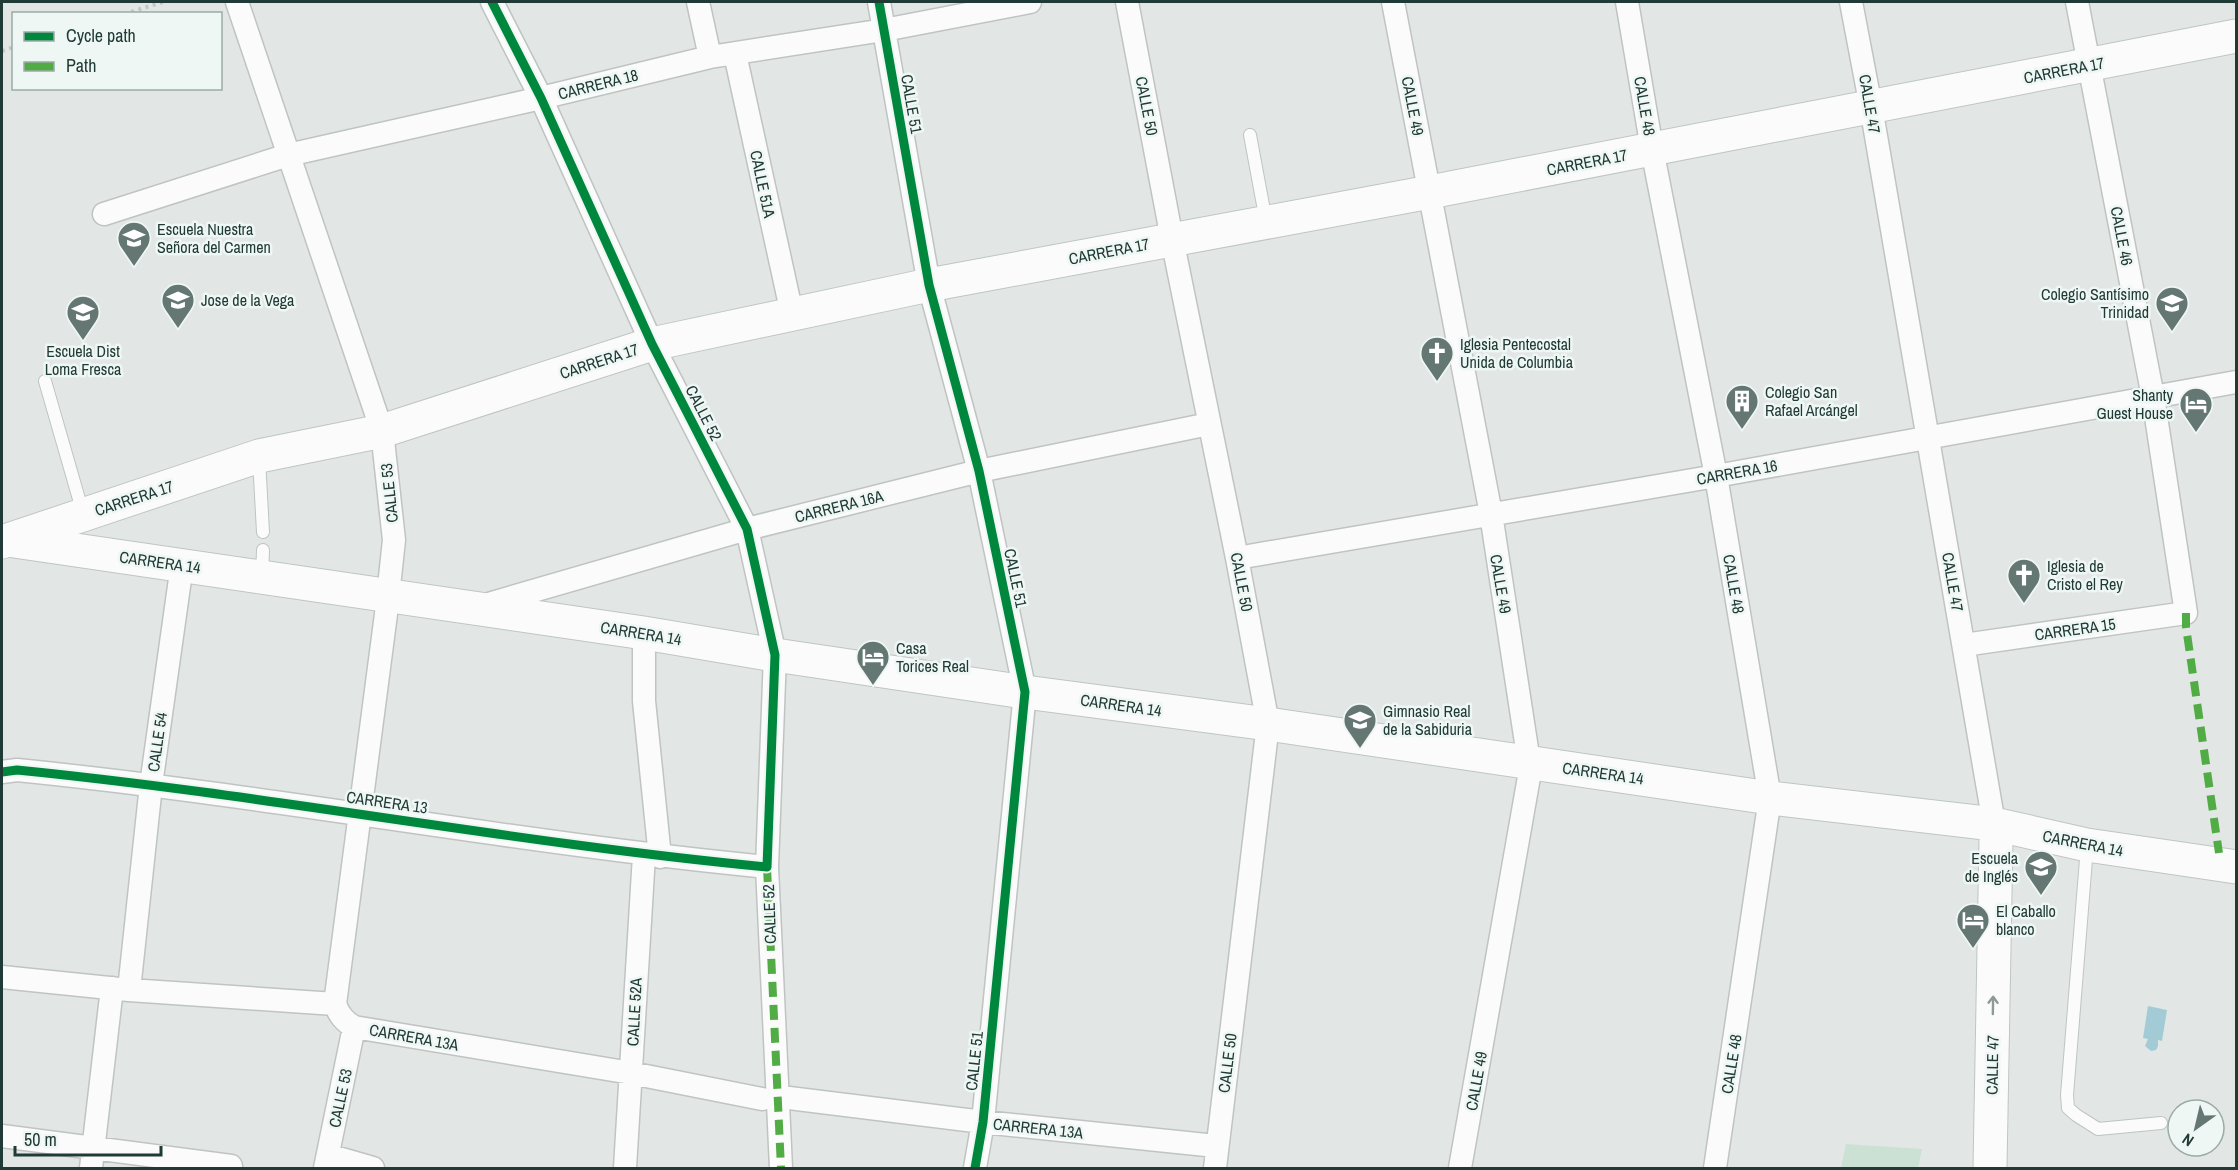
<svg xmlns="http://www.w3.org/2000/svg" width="2238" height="1170" viewBox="0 0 2238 1170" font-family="'Archivo Narrow',sans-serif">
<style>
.green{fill:#cbe1d3}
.water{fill:#a2cbd6}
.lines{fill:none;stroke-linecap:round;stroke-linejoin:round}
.lane-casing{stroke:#bfc4c2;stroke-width:14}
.street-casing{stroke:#bfc4c2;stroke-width:25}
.secondary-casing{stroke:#bec5c3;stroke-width:35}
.path{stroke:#bfc8c6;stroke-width:4;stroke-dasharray:3 4.5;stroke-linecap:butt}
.lane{stroke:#fbfbfb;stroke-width:12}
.street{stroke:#fbfbfb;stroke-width:22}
.secondary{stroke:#fbfbfb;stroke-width:33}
.quiet{stroke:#52ac45;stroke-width:8;stroke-dasharray:15 8;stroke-linecap:butt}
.cycleway-casing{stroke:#eff7f4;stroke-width:13}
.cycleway{stroke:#00873e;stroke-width:9}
.oneway{stroke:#8e9a98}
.labels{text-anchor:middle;stroke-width:5;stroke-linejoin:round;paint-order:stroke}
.street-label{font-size:16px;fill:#203a35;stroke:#eff7f4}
.poi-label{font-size:16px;fill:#203a35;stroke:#eff7f4;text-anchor:start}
</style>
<rect width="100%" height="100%" fill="#e2e7e5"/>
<path class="green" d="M1846 1144 1922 1149 1918 1168H1841Z"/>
<path class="water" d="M2148 1006 2167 1010 2162 1041 2158 1040V1046L2156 1050 2151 1051 2145 1046 2148 1039 2143 1038Z"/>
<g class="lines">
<defs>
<path id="lane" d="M1250 135 1266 221
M45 381 83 513
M259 459 263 532
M262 576 263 550
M2087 847 2067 1095 2068 1108 2076 1115 2098 1129 2161 1123"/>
<path id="street" d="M237 2 382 431 394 540 386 614 335 1004
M492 2 541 98 652 344 747 529 775 655 767 867 781 1168
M698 2 710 57
M879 2 929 285 979 471 1025 692 983 1122 975 1168
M1127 2 1172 239 1237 558 1268 724 1215 1168
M1393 2 1491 514 1529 762V777L1460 1168
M1627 2 1652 149 1716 476 1770 798 1715 1168
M1851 2 1871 107 1994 824
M735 54 792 314
M104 214 288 155 541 98 710 57 884 30 1030 2
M1237 558 1716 476 2236 382
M485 605 747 529 979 471 1209 424
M644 633V701L660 857
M1964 645 2186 613 2153 397 2077 2
M2 772 17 770C268 795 516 843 767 867
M2 977 129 990 335 1004C339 1015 344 1021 354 1027L631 1073 762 1099
M129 990 151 785 182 565
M789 1098 983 1122 1216 1146
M2 1136 231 1166
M328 1155 373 1168
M91 1168 112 988
M325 1168 354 1027
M625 1168 644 855"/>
<path id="secondary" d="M14 541 644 633 775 655 1025 692 1268 724 1770 798 1994 824 2087 845 2236 867
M2 542 259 456 382 431 652 344 929 285 1430 192 2236 36
M1990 1168 1996 839 1994 824"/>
</defs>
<use href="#lane" class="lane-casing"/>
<use href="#street" class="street-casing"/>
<use href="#secondary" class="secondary-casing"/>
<path class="path" d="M124 14 163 2
M2 51 14 47"/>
<use href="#lane" class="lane"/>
<use href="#street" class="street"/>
<use href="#secondary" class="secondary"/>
<path class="quiet" d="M2186 613V627L2219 853
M767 867 781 1168"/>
<defs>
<path id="cycleway" d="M879 2 929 285 979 471 1025 692 983 1122 975 1168
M2 772 17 770C268 795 516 843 767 867L775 655 747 529 652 344 541 98 492 2"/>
</defs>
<use href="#cycleway" class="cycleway-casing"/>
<use href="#cycleway" class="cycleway"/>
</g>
<defs><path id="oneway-shaft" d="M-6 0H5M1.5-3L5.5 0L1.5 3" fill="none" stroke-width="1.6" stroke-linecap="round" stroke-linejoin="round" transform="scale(1.5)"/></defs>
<use class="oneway" href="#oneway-shaft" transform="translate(1993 1005) rotate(-89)"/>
<defs>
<symbol id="school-pin" viewBox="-11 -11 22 30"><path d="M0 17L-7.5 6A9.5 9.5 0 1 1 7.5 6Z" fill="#647773" stroke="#eff7f4"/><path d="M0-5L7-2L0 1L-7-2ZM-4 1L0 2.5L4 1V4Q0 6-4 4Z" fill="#fff"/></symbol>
<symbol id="university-pin" viewBox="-11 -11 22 30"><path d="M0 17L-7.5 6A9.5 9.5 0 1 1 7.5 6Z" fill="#647773" stroke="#eff7f4"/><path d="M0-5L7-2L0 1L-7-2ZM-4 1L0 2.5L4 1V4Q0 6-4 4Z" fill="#fff"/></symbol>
<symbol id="church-pin" viewBox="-11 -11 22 30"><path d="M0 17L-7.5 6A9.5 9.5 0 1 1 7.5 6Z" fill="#647773" stroke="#eff7f4"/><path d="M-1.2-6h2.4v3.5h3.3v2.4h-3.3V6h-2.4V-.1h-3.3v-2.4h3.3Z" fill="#fff"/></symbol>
<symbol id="building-pin" viewBox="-11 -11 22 30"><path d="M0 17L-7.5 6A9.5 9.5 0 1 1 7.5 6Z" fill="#647773" stroke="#eff7f4"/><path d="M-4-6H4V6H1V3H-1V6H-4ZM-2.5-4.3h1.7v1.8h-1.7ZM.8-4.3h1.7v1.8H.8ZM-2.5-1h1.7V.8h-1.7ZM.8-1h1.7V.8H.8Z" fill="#fff"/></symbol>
<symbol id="hotel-pin" viewBox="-11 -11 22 30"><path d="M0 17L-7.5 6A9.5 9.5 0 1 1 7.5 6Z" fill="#647773" stroke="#eff7f4"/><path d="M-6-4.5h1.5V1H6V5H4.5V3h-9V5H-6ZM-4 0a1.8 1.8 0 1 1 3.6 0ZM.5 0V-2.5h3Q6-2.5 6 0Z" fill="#fff"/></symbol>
</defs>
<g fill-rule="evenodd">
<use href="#school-pin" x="115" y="219" width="38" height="52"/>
<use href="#university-pin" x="159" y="281" width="38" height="52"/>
<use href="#school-pin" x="2153" y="284" width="38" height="52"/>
<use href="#school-pin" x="64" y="293" width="38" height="52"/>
<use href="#church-pin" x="1418" y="334" width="38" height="52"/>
<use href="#building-pin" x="1723" y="382" width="38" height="52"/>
<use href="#hotel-pin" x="2177" y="385" width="38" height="52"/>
<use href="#church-pin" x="2005" y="556" width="38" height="52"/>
<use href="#hotel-pin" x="854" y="638" width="38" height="52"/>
<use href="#school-pin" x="1341" y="701" width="38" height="52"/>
<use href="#school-pin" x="2022" y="848" width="38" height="52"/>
<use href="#hotel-pin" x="1954" y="901" width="38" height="52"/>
</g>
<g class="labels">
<g class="street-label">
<text transform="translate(2064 70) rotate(-11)" y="6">CARRERA 17</text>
<text transform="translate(598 84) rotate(-14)" y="6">CARRERA 18</text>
<text transform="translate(912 104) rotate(80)" y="6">CALLE 51</text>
<text transform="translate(1870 104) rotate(80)" y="6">CALLE 47</text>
<text transform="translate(1147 106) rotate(79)" y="6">CALLE 50</text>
<text transform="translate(1413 106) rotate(79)" y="6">CALLE 49</text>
<text transform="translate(1645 106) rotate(80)" y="6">CALLE 48</text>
<text transform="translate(1587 162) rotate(-11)" y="6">CARRERA 17</text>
<text transform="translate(763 184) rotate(78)" y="6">CALLE 51A</text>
<text transform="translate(2122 236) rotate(79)" y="6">CALLE 46</text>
<text transform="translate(1109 251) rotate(-11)" y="6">CARRERA 17</text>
<text transform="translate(599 361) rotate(-18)" y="6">CARRERA 17</text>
<text transform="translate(704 413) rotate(63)" y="6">CALLE 52</text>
<text transform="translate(1737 472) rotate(-10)" y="6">CARRERA 16</text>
<text transform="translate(389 493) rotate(-96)" y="6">CALLE 53</text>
<text transform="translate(134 498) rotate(-18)" y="6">CARRERA 17</text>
<text transform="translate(839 506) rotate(-14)" y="6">CARRERA 16A</text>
<text transform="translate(160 562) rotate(8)" y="6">CARRERA 14</text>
<text transform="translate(1016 578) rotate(78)" y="6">CALLE 51</text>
<text transform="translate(1242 582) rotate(79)" y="6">CALLE 50</text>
<text transform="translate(1953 582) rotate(80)" y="6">CALLE 47</text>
<text transform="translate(1501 584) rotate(80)" y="6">CALLE 49</text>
<text transform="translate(1734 584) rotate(80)" y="6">CALLE 48</text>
<text transform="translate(2075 629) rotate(-8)" y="6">CARRERA 15</text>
<text transform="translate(641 633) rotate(9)" y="6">CARRERA 14</text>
<text transform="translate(1121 705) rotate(8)" y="6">CARRERA 14</text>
<text transform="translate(157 742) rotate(-82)" y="6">CALLE 54</text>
<text transform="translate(1603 773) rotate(8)" y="6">CARRERA 14</text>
<text transform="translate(387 802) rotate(8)" y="6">CARRERA 13</text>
<text transform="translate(2083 843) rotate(11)" y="6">CARRERA 14</text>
<text transform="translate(769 914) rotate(-92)" y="6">CALLE 52</text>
<text transform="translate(634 1012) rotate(-87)" y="6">CALLE 52A</text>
<text transform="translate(414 1037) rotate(10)" y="6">CARRERA 13A</text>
<text transform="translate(974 1061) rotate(-84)" y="6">CALLE 51</text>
<text transform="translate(1227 1063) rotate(-83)" y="6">CALLE 50</text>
<text transform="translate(1731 1064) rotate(-81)" y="6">CALLE 48</text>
<text transform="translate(1992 1065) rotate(-89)" y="6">CALLE 47</text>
<text transform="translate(1476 1081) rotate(-80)" y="6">CALLE 49</text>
<text transform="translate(340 1098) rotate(-78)" y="6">CALLE 53</text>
<text transform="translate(1038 1128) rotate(6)" y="6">CARRERA 13A</text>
</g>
<g class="poi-label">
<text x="157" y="235">Escuela Nuestra<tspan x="157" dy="18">Señora del Carmen</tspan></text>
<text x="2149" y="300" text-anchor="end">Colegio Santísimo<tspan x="2149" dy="18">Trinidad</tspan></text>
<text x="201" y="306">Jose de la Vega</text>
<text x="1460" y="350">Iglesia Pentecostal<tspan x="1460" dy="18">Unida de Columbia</tspan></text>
<text x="83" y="357" text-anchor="middle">Escuela Dist<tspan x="83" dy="18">Loma Fresca</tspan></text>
<text x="1765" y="398">Colegio San<tspan x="1765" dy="18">Rafael Arcángel</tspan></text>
<text x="2173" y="401" text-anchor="end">Shanty<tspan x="2173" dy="18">Guest House</tspan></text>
<text x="2047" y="572">Iglesia de<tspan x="2047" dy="18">Cristo el Rey</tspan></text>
<text x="896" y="654">Casa<tspan x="896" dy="18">Torices Real</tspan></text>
<text x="1383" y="717">Gimnasio Real<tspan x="1383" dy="18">de la Sabiduria</tspan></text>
<text x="2018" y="864" text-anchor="end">Escuela<tspan x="2018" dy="18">de Inglés</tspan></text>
<text x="1996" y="917">El Caballo<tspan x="1996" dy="18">blanco</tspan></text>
</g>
</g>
<rect width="2238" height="1170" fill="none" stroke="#203a35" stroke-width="6"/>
<rect x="12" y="12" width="210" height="78" fill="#eff7f4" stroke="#9caba8" stroke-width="1.5"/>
<rect x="24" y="32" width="30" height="9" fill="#00873e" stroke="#9caba8" stroke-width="1.5"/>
<text x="66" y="42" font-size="18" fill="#203a35">Cycle path</text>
<rect x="24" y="62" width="30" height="9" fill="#52ac45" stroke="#9caba8" stroke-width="1.5"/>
<text x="66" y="72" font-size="18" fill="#203a35">Path</text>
<g transform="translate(2196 1128) rotate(214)"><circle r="28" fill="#eff7f4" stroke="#9caba8" stroke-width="1.5"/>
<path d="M0-4.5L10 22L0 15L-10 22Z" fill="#647773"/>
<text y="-9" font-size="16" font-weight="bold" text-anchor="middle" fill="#203a35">N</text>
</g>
<path d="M15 1146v9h146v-9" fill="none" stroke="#203a35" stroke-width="3"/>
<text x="24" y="1146" font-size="18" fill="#203a35" stroke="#eff7f4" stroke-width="4.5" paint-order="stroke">50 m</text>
</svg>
